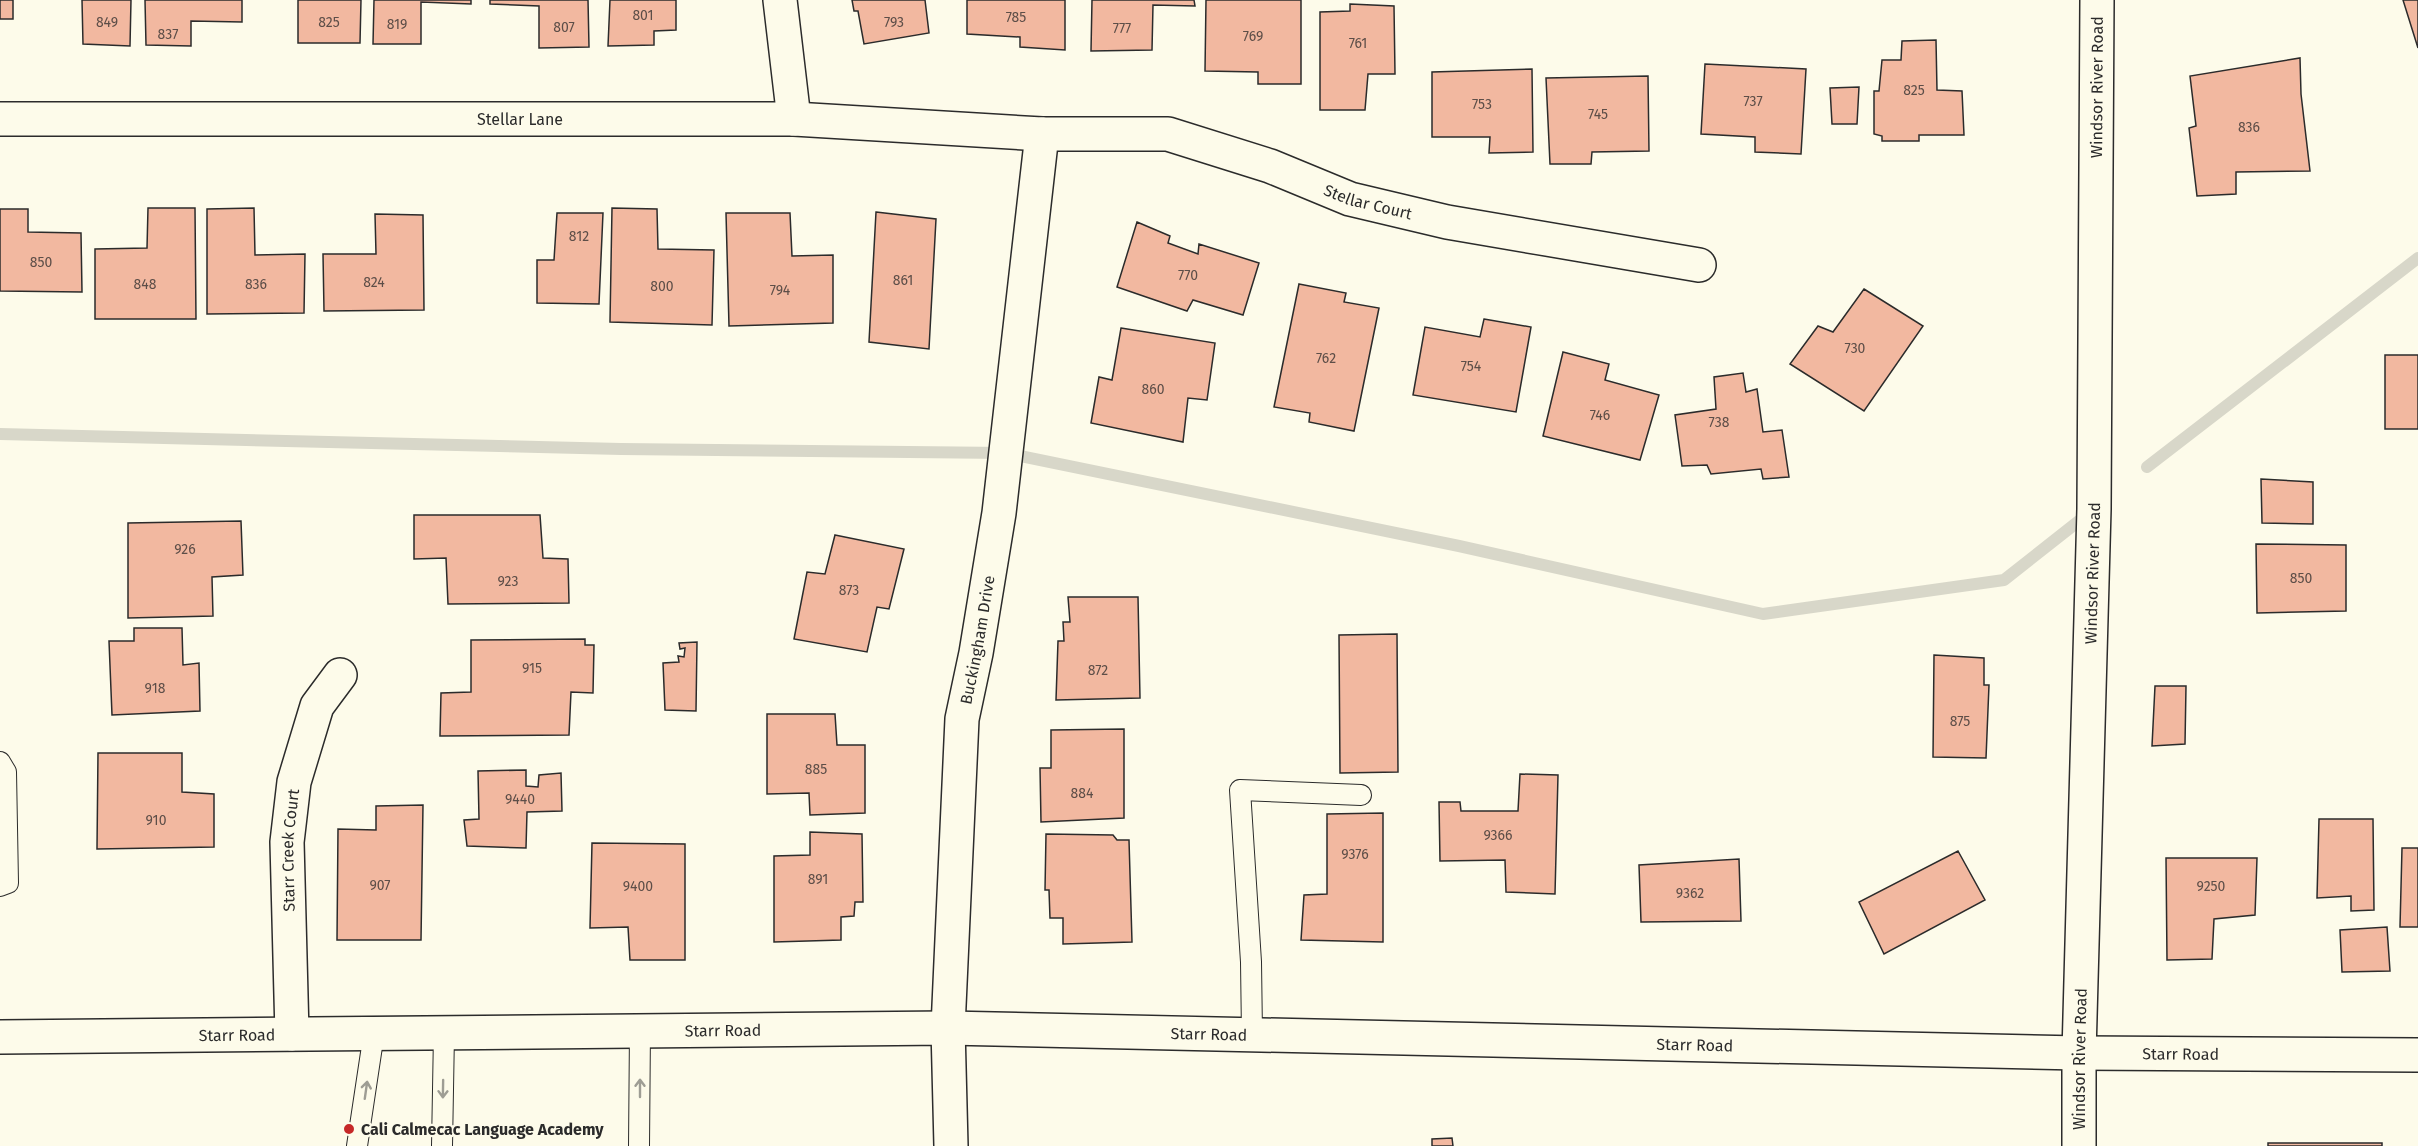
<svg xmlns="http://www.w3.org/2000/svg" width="2418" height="1146" viewBox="0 0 2418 1146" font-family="'Fira Sans',sans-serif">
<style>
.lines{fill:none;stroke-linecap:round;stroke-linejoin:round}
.stream{stroke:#d8d7c9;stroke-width:12}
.building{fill:#f2b8a0;stroke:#2b2b2b;stroke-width:1.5}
.service-casing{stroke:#2b2b2b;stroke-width:22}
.minor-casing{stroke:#2b2b2b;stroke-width:36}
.secondary-casing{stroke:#2b2b2b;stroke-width:36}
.service{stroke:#fdfbea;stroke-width:20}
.minor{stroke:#fdfbea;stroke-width:33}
.secondary{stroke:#fdfbea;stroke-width:33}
.oneway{stroke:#9e9d94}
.poi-dot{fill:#c62828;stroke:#fdfbea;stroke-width:2}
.labels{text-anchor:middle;stroke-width:4.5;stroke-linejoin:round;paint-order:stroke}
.number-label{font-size:14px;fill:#5d4e48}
.street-label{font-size:16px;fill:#2b2b2b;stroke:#fdfbea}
.poi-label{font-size:16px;font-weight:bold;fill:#2b2b2b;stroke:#fdfbea;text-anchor:start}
</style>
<rect width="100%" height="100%" fill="#fdfbea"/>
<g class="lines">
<path class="stream" d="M0 434 621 449 1006 453 1459 546 1763 614 2004 580 2089 513
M2147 467 2418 258"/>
</g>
<path class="building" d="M0 0H13V19H0Z
M82 0H131L130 46 83 44Z
M145 0H242V22L191 21V46L146 45Z
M298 0H361L360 43H298Z
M374 0H471V4L421 2V44H373Z
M490 0H588L589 47 539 48V6L490 4Z
M610 0H676V30L654 31V45L608 46Z
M852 0H925L929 33 864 44 858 11H854Z
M967 0H1065V50L1020 47V37L967 34Z
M1092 0H1194L1195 6 1153 5 1152 50 1091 51Z
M1206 0H1301V84H1258V72L1205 71Z
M2403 0H2418V48Z
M1350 4 1394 6 1395 74H1368L1365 110H1320V12L1350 11Z
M1936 40 1937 90 1962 91 1964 135H1919V141H1882V136L1874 134V91H1879L1882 60H1901L1902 41Z
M2300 58 2301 94 2310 171 2236 172V194L2197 196 2189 128 2196 126 2190 76Z
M1705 64 1806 69 1801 154 1755 152V137L1701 134Z
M1532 69 1533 152 1489 153 1490 137H1432V72Z
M1648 76 1649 151 1592 152 1591 164H1550L1546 78Z
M1859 87 1857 124H1832L1830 88Z
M148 208H195L196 319H95V249L147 248Z
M254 208 255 255 305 254 304 313 207 314V209Z
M612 208 657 209 658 249 714 250 712 325 610 322Z
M0 209H28V232L81 233 82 292 0 291Z
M876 212 936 219 929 349 869 342Z
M557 213H603L599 304 537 303V260H554Z
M726 213H790L792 256 833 255V323L729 326Z
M375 214 423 215 424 310 324 311 323 254H376Z
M1137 222 1170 236 1168 243 1198 254 1199 244 1259 263 1243 315 1193 300 1187 311 1117 287Z
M1299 284 1346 293 1344 302 1379 308 1354 431 1309 422 1310 413 1274 407Z
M1864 289 1923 326 1864 411 1790 364 1818 326 1833 332Z
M1484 319 1531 327 1516 412 1413 395 1425 327 1480 337Z
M1121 328 1215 343 1207 400 1188 398 1183 442 1091 423 1099 377 1112 380Z
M1563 352 1609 364 1605 380 1659 395 1640 460 1543 436Z
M2385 355H2418V429H2385Z
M1743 373 1746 392 1757 389 1763 432 1782 430 1789 477 1763 479 1761 469 1711 474 1707 465 1682 466 1675 415 1716 409 1714 377Z
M2261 479 2313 482V524L2262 523Z
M414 515H540L543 558 568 559 569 603 448 604 446 558 414 559Z
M241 521 243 575 212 577 213 616 128 618V523Z
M835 535 904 549 889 609 877 607 867 652 794 639 807 572 825 574Z
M2256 544 2346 545V611L2257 613Z
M1068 597H1138L1140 698 1056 700 1058 641H1064L1063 622H1070Z
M134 628H182L183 665 199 663 200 711 112 715 109 641H134Z
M1397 634 1398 772 1340 773 1339 635Z
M585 639V645H594L593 693 571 692 569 735 440 736 441 693 471 692V640Z
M697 642 696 711 665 710 663 663 679 662 678 656 684 657 685 648 680 649 679 643Z
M1934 655 1984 658V685H1989L1986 758 1933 757Z
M2155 686H2186L2185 744 2152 746Z
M767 714H835L837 745H865V813L810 815 809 793 767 794Z
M1124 729V818L1041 822 1040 768H1051V730Z
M98 753H182V792L214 794V847L97 849Z
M526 770V786L538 787 539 775 561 773 562 811 527 812 526 848 467 846 464 820 479 819 478 771Z
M1520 774 1558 775 1555 894 1506 892 1505 860 1440 861 1439 802H1460L1461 811H1518Z
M423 805 421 940H337L338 829 376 830V806Z
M1383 813V942L1301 940 1304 895 1327 894V814Z
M2319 819H2373L2374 910 2351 911V896L2317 898Z
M810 832 862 834 863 902H855L854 916 841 917V940L774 942V856L810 855Z
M1046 834 1113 835 1117 840H1129L1132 942 1063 944V918H1050L1049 890H1045Z
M592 843 685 844V960H630L628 927 590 928Z
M2402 848H2418V927H2400Z
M1958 851 1985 900 1884 954 1859 902Z
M2166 858H2257L2255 915 2214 919 2212 959 2167 960Z
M1739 859 1741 921 1641 922 1639 865Z
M2387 927 2390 971 2342 972 2340 930Z
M1452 1138 1453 1146H1432V1139Z
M2268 1143H2382V1146H2268Z"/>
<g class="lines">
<defs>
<path id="service" d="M0 762 6 772 8 883 0 886
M1252 1034 1251 962 1240 790 1361 795
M357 1146 374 1033
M442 1146 444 1033
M639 1146 640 1029"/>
<g id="minor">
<path d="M780 0 794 119"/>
<path id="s1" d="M0 119H794L1042 134H1168L1270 166 1350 199 1447 222 1699 265"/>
<path id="s2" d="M292 1034 287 842 294 782 317 706 340 675"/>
<path id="s3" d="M0 1037 948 1028 2079 1053 2418 1055"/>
<path id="s4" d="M951 1146 948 1028 962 719 976 653 999 513 1042 134"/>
</g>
<g id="secondary">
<path id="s5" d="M2079 1146V1053L2094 509 2097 0"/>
</g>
</defs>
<use href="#service" class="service-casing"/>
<use href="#minor" class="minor-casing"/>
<use href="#secondary" class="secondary-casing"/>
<use href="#service" class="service"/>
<use href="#minor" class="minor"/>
<use href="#secondary" class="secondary"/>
</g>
<defs><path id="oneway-shaft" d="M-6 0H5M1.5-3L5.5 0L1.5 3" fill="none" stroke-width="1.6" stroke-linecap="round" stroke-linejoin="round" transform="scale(1.5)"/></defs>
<g class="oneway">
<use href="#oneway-shaft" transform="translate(640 1088) rotate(-90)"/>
<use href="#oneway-shaft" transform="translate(443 1089) rotate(91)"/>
<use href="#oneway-shaft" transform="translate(366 1090) rotate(-82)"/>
</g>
<circle class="poi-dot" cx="349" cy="1129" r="6"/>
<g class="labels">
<g class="number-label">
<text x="643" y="20">801</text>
<text x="1016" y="22">785</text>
<text x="107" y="27">849</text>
<text x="329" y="27">825</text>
<text x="894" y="27">793</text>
<text x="397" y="29">819</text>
<text x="564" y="32">807</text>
<text x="1122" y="33">777</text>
<text x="168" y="39">837</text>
<text x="1253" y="41">769</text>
<text x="1358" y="48">761</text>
<text x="1914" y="95">825</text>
<text x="1753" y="106">737</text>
<text x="1482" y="109">753</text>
<text x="1598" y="119">745</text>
<text x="2249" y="132">836</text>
<text x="579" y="241">812</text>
<text x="41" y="267">850</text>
<text x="1188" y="280">770</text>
<text x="903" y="285">861</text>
<text x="374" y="287">824</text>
<text x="145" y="289">848</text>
<text x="256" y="289">836</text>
<text x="662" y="291">800</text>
<text x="780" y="295">794</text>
<text x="1855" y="353">730</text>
<text x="1326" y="363">762</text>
<text x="1471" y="371">754</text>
<text x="1153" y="394">860</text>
<text x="1600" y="420">746</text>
<text x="1719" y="427">738</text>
<text x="185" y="554">926</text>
<text x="2301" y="583">850</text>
<text x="508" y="586">923</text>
<text x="849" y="595">873</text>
<text x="532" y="673">915</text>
<text x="1098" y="675">872</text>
<text x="155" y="693">918</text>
<text x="1960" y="726">875</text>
<text x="816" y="774">885</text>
<text x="1082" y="798">884</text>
<text x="520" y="804">9440</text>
<text x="156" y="825">910</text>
<text x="1498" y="840">9366</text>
<text x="1355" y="859">9376</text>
<text x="818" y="884">891</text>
<text x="380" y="890">907</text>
<text x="638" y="891">9400</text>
<text x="2211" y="891">9250</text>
<text x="1690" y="898">9362</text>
</g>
<g class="street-label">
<text dy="6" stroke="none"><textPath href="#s5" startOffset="1059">Windsor River Road</textPath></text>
<text dy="6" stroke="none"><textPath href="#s1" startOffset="520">Stellar Lane</textPath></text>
<text dy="6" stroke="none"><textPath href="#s1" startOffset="1380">Stellar Court</textPath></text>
<text dy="6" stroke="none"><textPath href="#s5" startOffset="573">Windsor River Road</textPath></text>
<text dy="6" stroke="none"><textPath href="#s4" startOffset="508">Buckingham Drive</textPath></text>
<text dy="6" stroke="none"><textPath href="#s2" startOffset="184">Starr Creek Court</textPath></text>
<text dy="6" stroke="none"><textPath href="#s3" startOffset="723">Starr Road</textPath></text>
<text dy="6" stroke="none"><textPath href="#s3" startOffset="1209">Starr Road</textPath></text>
<text dy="6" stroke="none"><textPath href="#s3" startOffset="237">Starr Road</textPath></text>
<text dy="6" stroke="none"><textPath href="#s3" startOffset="1695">Starr Road</textPath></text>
<text dy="6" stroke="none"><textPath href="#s3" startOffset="2181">Starr Road</textPath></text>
<text dy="6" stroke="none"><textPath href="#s5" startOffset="87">Windsor River Road</textPath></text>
</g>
<g class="poi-label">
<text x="361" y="1135">Cali Calmecac Language Academy</text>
</g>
</g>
</svg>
